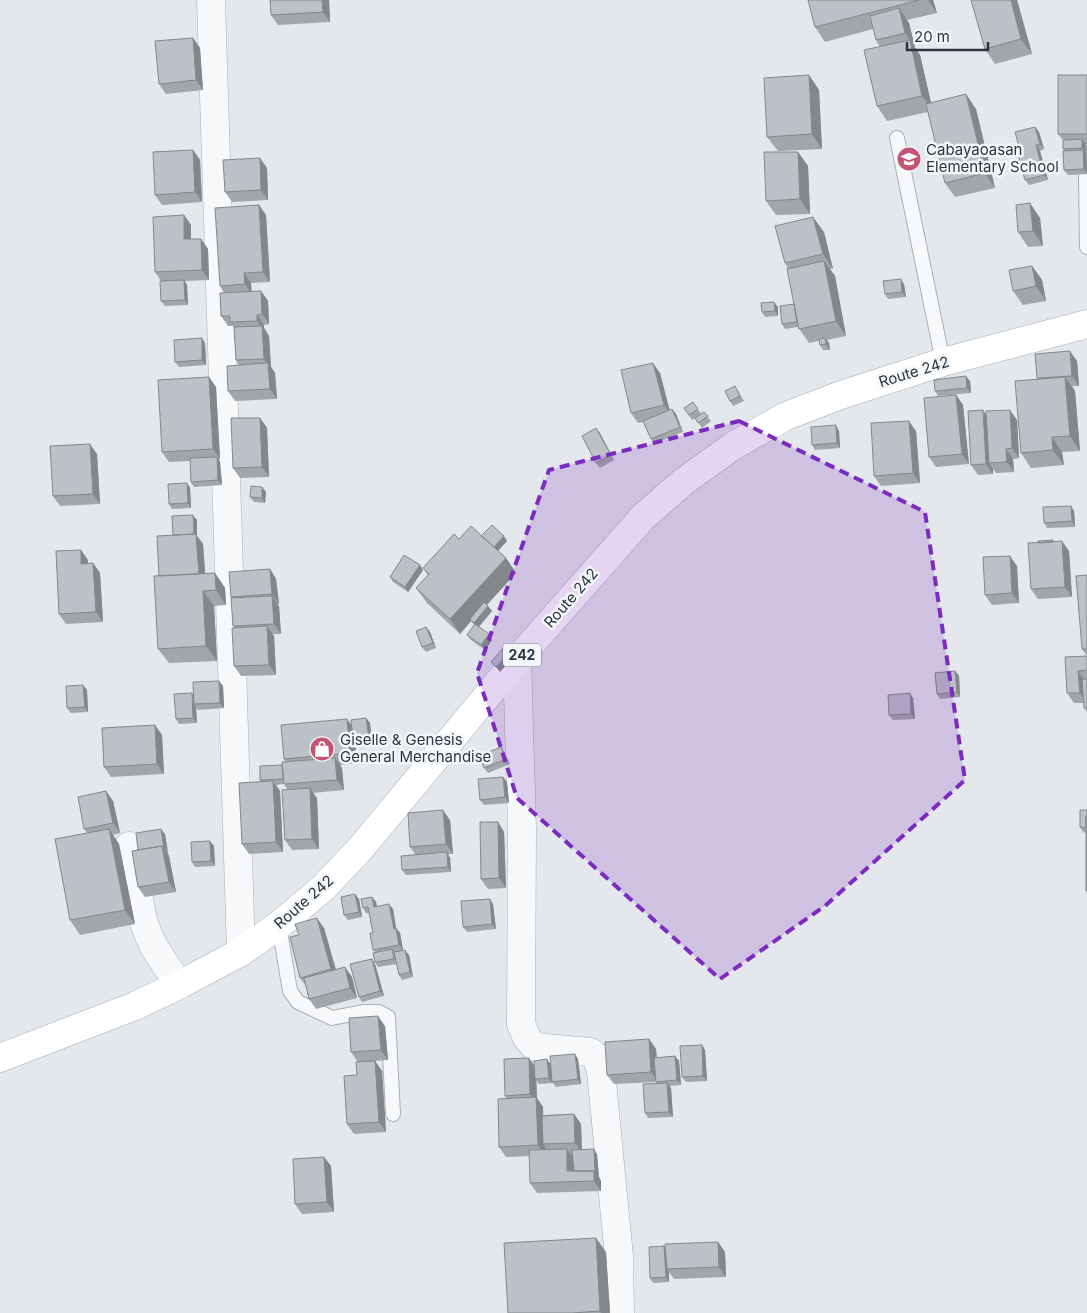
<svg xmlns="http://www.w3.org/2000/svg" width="1087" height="1313" viewBox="0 0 1087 1313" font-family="Inter,sans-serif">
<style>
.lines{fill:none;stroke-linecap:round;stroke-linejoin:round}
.lane-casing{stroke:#a9afb5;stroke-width:16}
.street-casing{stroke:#a9afb5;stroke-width:29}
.primary-casing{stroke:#a4adb5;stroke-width:29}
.lane{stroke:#f6f8f9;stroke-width:14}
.street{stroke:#f6f8f9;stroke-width:28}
.primary{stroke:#fff;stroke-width:28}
.wall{fill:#a1a6ab}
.shaded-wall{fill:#83878b}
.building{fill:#bbc1c7;stroke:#83878b}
.marked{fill:#7b2cbf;fill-opacity:0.2;stroke:#7b2cbf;stroke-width:4;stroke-dasharray:10 6;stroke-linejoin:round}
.labels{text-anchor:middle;stroke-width:5;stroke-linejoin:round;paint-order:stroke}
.shield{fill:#f3f6f8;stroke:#687079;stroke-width:1}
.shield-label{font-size:14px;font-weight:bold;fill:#2d3742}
.poi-label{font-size:15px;fill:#2d3742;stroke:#f3f6f8;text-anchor:start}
.street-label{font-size:15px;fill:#2d3742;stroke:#f3f6f8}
</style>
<rect width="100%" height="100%" fill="#e4e7eb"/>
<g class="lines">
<defs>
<path id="lane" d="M897 138 943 362
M1086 176 1087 247
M279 925 290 991 298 1002 332 1018 363 1012H379L388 1017 393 1114"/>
<path id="street" d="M211 0 241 952
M517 660 522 828 521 1024 527 1038 535 1047 590 1052 597 1058 601 1072 619 1256 620 1313
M129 846 143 920 148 934 154 947 179 985"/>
<path id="primary" d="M0 1058 135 1006 179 985 241 952 279 925 323 888 360 849 517 660 643 517 683 482 733 446 786 416 841 395 943 362 1087 324"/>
</defs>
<use href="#lane" class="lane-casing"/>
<use href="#street" class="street-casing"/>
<use href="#primary" class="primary-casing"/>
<use href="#lane" class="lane"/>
<use href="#street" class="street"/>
<use href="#primary" class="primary"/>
</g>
<path class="wall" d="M329 0 330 22 278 25 271 15Z
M808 0H933L937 13 907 20 909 23 915 48 920 55 931 103 976 109 995 188 955 197 945 183 928 112 887 121 877 106 880 47 876 40 873 29 825 42 815 27Z
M971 0H1017L1032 54 995 64 985 49Z
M193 38 200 48 203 90 166 94 159 84Z
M809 75 819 90 822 149 778 151 767 137Z
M1087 75V144H1086V146H1087V174L1068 175 1064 170 1063 140 1058 134Z
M1035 127 1039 132 1044 149 1040 151 1048 180 1029 185 1025 180 1020 150Z
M193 150 200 160 202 202 162 205 155 195Z
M798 152 808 166 810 214 776 215 766 201Z
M267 168 268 200 232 202 225 192Z
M259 205 266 215 270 282 251 283V291H261L268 301 269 324 264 325V328L269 336 271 367 275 373 277 399 235 401 228 391 239 365 236 360 234 328 233 326H228L221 316 224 293 220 286Z
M184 215 191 225V239H201L208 249 209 280 185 281 187 285 188 305 165 306 161 301V281L155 272Z
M1040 218 1043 246 1028 247 1018 232Z
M824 232 833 269H830L835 276 846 336 827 340 829 343 830 350H823L820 345 819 341 809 343 798 327 785 329 782 324 794 304 788 269 785 263Z
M1032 266 1042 280 1046 301 1023 305 1013 291Z
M904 284 906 297 888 299 885 294Z
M778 307V316L765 317 762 312Z
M205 343 206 365 179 367 175 362Z
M1077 361 1079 386H1072L1075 391 1080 451 1062 452 1064 465 1031 468 1021 453 1037 379V378Z
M660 373 669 410 672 409 676 414 683 432 654 444 651 439 643 422 638 423 631 413Z
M209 377 216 387 220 459H219L220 462 222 485 194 487 191 482 190 461 169 462 162 452Z
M970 381 971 393 938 396 935 391Z
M738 391 744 401 733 406 730 401Z
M956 395 963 405 969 464 936 467 929 457Z
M693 402 701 414 692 420 684 408Z
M704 412 711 421 702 428 695 418Z
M986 415 1017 420 1019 458 1013 459 1014 472 996 473 993 469V474L978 475 971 465Z
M260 418 267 428 269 477 240 478 233 468Z
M596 428 614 460 600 468 596 463Z
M839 431 840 448 815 450 812 445Z
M916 431 920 483 881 486 874 476Z
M97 454 100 504 60 506 53 496Z
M187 483 190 488 191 508 172 509 169 504Z
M262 487 266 492 265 503 254 502 250 497Z
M1071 506 1074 511 1075 527 1047 528 1044 523Z
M197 520V536L203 544 205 574 215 573 225 588 226 605 214 606 217 661 169 663 158 649 159 576 173 535Z
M481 536 507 541 498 551 506 558 516 573 487 605 492 611 478 627 492 640 485 650 471 640 467 635 474 625 471 621 460 634 427 603 416 588 428 575 423 568 459 539Z
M1054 542 1069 551 1072 597 1038 599 1031 589Z
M88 560V563H93L100 573 103 622 66 624 59 614Z
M420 565 423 570 408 592 393 582 390 577Z
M1017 566 1019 603 992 605 985 595Z
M270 569 276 579 279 604H277L279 606 281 634H272L274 636 276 675 241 676 234 666V627L233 626 232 598 231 597Z
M1087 575V712L1084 708V703H1074L1067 693 1065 657 1087 656 1082 649Z
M426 627 430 632 436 648 426 652 422 647Z
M955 671 959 676 960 697 940 699 937 694Z
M219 681 223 686 224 708 198 710 196 707 197 723 179 724 176 719Z
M87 690 88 712 71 713 67 708Z
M913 698 915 719 893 720 889 715Z
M366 718 370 723 372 743 357 745 355 743 357 763 340 765 342 768 344 790 313 793 317 798 319 849 292 850 285 840 287 789 284 784 276 785 280 791 283 852 249 854 242 844 261 782 260 780 282 765 286 762 284 759 347 719 351 725Z
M155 725 162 735 164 774 111 777 104 767Z
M504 752 510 764 488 773 484 768Z
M503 777 507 782 509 803 484 805 480 800Z
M106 791 113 801 120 833 113 835 119 844 135 924 80 935 70 920 87 833 84 829Z
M1087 810V892L1086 833 1083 832 1080 827Z
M450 820 453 854H448L450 858 451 872 406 875 402 870 416 855 410 847Z
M498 822 504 832 506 888 488 889 481 879Z
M165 834 168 853 169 856 176 892 145 897 138 887V850Z
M214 846 215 866 195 867 192 862Z
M372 897 376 902 377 907 393 909 396 928 400 933 403 950 409 955 413 977 402 980 399 975 397 964 378 967 375 962V952L373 950V933L369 913H366L363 908Z
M359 899 362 917 348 920 344 915Z
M493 904 496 929 467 932 463 927Z
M324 928 336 969 352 977 357 998 316 1009 309 999 306 986 300 978Z
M372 959 375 964 384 996 362 1002 359 997Z
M385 1026 388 1060 362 1062 375 1061 382 1071 386 1132 354 1134 347 1124 357 1075 358 1062 351 1052Z
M649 1039 656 1049 657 1058 675 1056 679 1061 681 1085 669 1086 671 1088 673 1117 648 1118 645 1113 657 1083 656 1082 614 1084 607 1075Z
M702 1045 705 1050 707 1081 686 1082 682 1077Z
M529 1058 534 1067 547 1059 551 1065 552 1083 539 1084 536 1080 537 1098 543 1107V1115L574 1114 581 1124 582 1149 597 1154 599 1177 601 1181V1191L537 1193 530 1183V1156L506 1157 499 1147 507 1098 505 1096Z
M578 1059 581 1084 556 1087 552 1082Z
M324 1157 331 1166 334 1212 302 1214 295 1204Z
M718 1242 725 1252 726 1277 674 1279 669 1272V1282L653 1283 650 1278 664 1246 666 1248Z
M606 1252 610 1313H508Z"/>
<path class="shaded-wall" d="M322 0H329L330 22 323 12Z
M928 0H933L937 13Z
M1011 0H1017L1032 54 1021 39Z
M899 8 909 23 915 48 905 33Z
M193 38 200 48 203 90 196 80Z
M910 40 920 55 933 111 922 96Z
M809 75 819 90 822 149 812 134Z
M966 94 976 109 995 188 985 173Z
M1035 127 1039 132 1044 149 1040 144Z
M1082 139 1086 144V153L1082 148Z
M1036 145 1040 151 1048 180 1044 175Z
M193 150 200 160 202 202 195 192Z
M1083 150 1086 155V161L1087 163V173L1084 169Z
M798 152 808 166 810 214 800 199Z
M260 158 267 168 268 200 261 190Z
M1030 203 1040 218 1043 246 1033 231Z
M259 205 266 215 270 282 263 272Z
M184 215 191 225V249L184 239Z
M813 217 824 232 833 269 823 254Z
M201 239 208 249 209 280 202 270Z
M824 261 835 276 846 336 836 321Z
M1032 266 1042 280 1046 301 1036 286Z
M244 273 251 283 252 294 245 284Z
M901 279 904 284 906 297 902 292Z
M184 280 187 285 188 305 185 300Z
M261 291 268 301 269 324 262 314Z
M774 302 778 307V316L775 311Z
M257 315 264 325V328L269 336 271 367 275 373 277 399 270 389 268 366 264 359 262 328 257 321Z
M202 338 205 343 206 365 202 360Z
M825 338 829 343 830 350 826 344Z
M1070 351 1077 361 1079 386 1072 376Z
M653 363 660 373 671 415 664 405Z
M966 376 970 381 971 393 967 388Z
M209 377 216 387 220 459 213 449Z
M1065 377 1075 391 1080 451 1070 436Z
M956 395 963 405 969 464 962 454Z
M672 409 676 414 683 432 680 427Z
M983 410 990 420 989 463 993 469V474L986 464Z
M1010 410 1017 420 1019 458 1012 448Z
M260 418 267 428 269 477 262 467Z
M909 421 916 431 920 483 913 473Z
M836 425 839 431 840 448 837 443Z
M596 428 600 433 614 460 611 455Z
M1052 437 1062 452 1064 465 1053 450Z
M90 444 97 454 100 504 93 494Z
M1006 449 1013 459 1014 472 1007 462Z
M217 457 220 462 222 485 218 480Z
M187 483 190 488 191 508 188 503Z
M262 487 266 492 265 503 262 498Z
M1071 506 1074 511 1075 527 1072 521Z
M193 515 197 520V536L203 544 206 587 199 577 194 537Z
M504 536 507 541 497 552 493 547Z
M1062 541 1069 551 1072 597 1065 587Z
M81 550 88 560V574L81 564Z
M1010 556 1017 566 1019 603 1012 593Z
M506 558 516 573 472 621 470 619 471 621 460 634 450 619Z
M93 563 100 573 103 622 96 612Z
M420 565 423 570 408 592 405 587Z
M270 569 276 579 279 604 272 594Z
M215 573 225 588 226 605 216 590Z
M203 591 214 606 217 661 206 646Z
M272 596 279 606 281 634 274 624Z
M488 606 492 611 478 628 474 623Z
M267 626 274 636 276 675 269 665Z
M426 627 430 632 436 648 433 643Z
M489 634 492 640 485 650 481 645Z
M509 653 513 658 500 672 496 667Z
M955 671 959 676 960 697 957 692Z
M1078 671 1085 681 1087 703 1080 693Z
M219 681 223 686 224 708 220 703Z
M83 685 87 690 88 712 85 707Z
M192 693 196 698 194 704 196 707 197 723 193 718Z
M910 693 913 698 915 719 911 714Z
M366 718 370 723 372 743 369 738Z
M347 719 354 729 353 740 355 743 357 763 350 753Z
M155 725 162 735 164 774 157 764Z
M501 747 504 752 510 764 506 759Z
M335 758 342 768 344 790 337 780Z
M503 777 507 782 509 803 505 797Z
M273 781 280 791 283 852 276 842Z
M310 788 317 798 319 849 312 839Z
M106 791 113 801 120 833 113 823Z
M443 810 450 820 453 854 446 844Z
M498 822 504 832 506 888 499 878Z
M109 829 119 844 135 924 125 910Z
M161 829 165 834 168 853 164 848Z
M210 841 214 846 215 866 211 861Z
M162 846 169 856 176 892 169 882Z
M447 852 450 858 451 872 448 867Z
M355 894 359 899 362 917 359 912Z
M372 897 376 902 378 912 374 907Z
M490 899 493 904 496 929 492 924Z
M389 904 393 909 396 928 400 933 403 950 399 945 394 929Z
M317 918 324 928 338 979 331 969Z
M405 950 409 955 413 977 410 972Z
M372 959 375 964 384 996 380 991Z
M345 967 352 977 357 998 350 988Z
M378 1016 385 1026 388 1060 381 1050Z
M649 1039 656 1049 658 1082 651 1072Z
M702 1045 705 1050 707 1081 703 1076Z
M575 1054 578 1059 581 1084 578 1079Z
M675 1056 679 1061 681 1085 677 1080Z
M529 1058 536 1068 537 1098 543 1107 544 1144H543L545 1146V1155L538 1145 536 1103 530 1094Z
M547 1059 551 1065 552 1083 549 1078Z
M375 1061 382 1071 386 1132 379 1122Z
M667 1083 671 1088 673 1117 669 1112Z
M574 1114 581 1124 582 1153 575 1143Z
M567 1149 574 1159V1181L567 1171Z
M594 1149 597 1154 599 1177 601 1181V1191L594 1181Z
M324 1157 331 1166 334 1212 327 1202Z
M596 1238 606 1252 610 1313H601L600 1311Z
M718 1242 725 1252 726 1277 719 1267Z
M664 1246 668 1251 667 1269 669 1272V1282L666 1277Z"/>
<path class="building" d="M270 0H322L323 12 271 15Z
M808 0H919L815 27Z
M971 0H1011L1021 39 985 49Z
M899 8 905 33 876 40 870 16Z
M193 38 196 80 159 84 155 41Z
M910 40 922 96 877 106 864 50Z
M809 75 812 134 767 137 764 78Z
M1058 75H1087V134H1058Z
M966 94 985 173 945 183 926 104Z
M1035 127 1040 144 1036 145 1044 175 1025 180 1017 151 1020 150 1015 132Z
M1082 139V148L1063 149V140Z
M1085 146H1087V161H1086Z
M193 150 195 192 155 195 153 152Z
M1083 150 1084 169 1064 170 1063 151Z
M764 152H798L800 199 766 201Z
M260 158 261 190 225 192 223 160Z
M1030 203 1033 231 1018 232 1016 205Z
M259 205 263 272 244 273 245 284 220 286 215 208Z
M184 215V239H201L202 270 155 272 153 217Z
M813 217 823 254 785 263 775 226Z
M824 261 836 321 799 329 787 269Z
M1032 266 1036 286 1013 291 1009 270Z
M901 279 902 292 885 294 883 281Z
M184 280 185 300 161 301 160 281Z
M261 291 262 314 257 315V321L230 322V316H221L220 293Z
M774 302 775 311 762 312 761 303Z
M794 304 797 322 782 324 780 306Z
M262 326 264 359 236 360 234 327Z
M202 338V360L175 362 174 340Z
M825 338 826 344 820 345 819 339Z
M1070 351 1072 376 1037 378 1035 354Z
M268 363 270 389 228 391 227 366Z
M653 363 664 405 631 413 621 370Z
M966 376 967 388 935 391 934 380Z
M209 377 213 449 162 452 158 380Z
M1065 377 1070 436 1052 437 1053 450 1021 453 1015 381Z
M735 386 740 396 730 401 725 391Z
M956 395 962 454 929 457 924 398Z
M693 402 698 409 689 415 684 408Z
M672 409 680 427 651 439 643 421Z
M983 410 986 464 971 465 968 411Z
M1010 410 1012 448 1006 449 1007 462 989 463 986 411Z
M704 412 708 416 698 423 695 418Z
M231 418H260L262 467 233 468Z
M909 421 913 473 874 476 871 423Z
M836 425 837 443 812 445 811 427Z
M596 428 611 455 596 463 582 436Z
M90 444 93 494 53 496 50 446Z
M217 457 218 480 191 482 190 458Z
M187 483 188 503 169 504 168 484Z
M251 486 262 487V498L250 497Z
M1071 506 1072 521 1044 523 1043 507Z
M193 515 194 534 173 535 172 516Z
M492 525 504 536 494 547 481 536Z
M471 526 506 558 450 619 416 588 429 574 423 568 454 534 459 539Z
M196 534 199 574 159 576 157 536Z
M1053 540V542L1038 543V541Z
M1062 541 1065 587 1031 589 1028 543Z
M81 550V564L93 563 96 612 59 614 56 551Z
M404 555 420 565 405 587 390 577Z
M1010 556 1012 593 985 595 983 557Z
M270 569 272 594 231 597 229 572Z
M215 573 216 590 203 591 206 646 158 649 154 576Z
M1087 575V649H1082L1076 576Z
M272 596 274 624 233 626 231 598Z
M484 602 488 606 474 623 470 619Z
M475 624 489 634 481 645 467 635Z
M267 626 269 665 234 666 232 628Z
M426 627 433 643 422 647 416 631Z
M503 648 509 653 496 667 491 662Z
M1087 656V670L1078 671 1080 693H1067L1065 657Z
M955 671 957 692 937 694 935 673Z
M1082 679H1087V708H1084Z
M219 681 220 703 194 704 193 682Z
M83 685 85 707 67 708 66 686Z
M192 693 193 718 176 719 174 694Z
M910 693 911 714 889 715 888 695Z
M366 718 369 738 353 740 351 720Z
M347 719 350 753 284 759 281 725Z
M155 725 157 764 104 767 102 728Z
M501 747 506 759 484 768 479 756Z
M335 758 337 780 284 784 282 762Z
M282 765 283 779 260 780V766Z
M503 777 505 797 480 800 478 779Z
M273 781 276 842 242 844 239 783Z
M310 788 312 839 285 840 282 790Z
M106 791 113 823 84 829 78 797Z
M443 810 446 844 410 847 408 813Z
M1080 810H1087V816H1086V828L1080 827Z
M1086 816H1087V891H1086Z
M480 822H498L499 878 481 879Z
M109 829 125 910 70 920 55 839Z
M161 829 164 848 162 846 138 850 136 833Z
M210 841 211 861 192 862 191 842Z
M162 846 169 882 138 887 132 851Z
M447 852 448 867 402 870 401 856Z
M355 894 359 912 344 915 341 897Z
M372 897 374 907 389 904 394 929 396 928 399 945 373 950 370 933H373L368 907 363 908 361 899Z
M490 899 492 924 463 927 461 901Z
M317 918 331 969 300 978 290 937 299 935 295 924Z
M392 949 394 959 375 962 373 953Z
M405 950 410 972 399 975 394 952Z
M372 959 380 991 359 997 350 964Z
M345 967 350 988 309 999 304 978Z
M378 1016 381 1050 351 1052 349 1018Z
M649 1039 651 1072 607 1075 605 1042Z
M702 1045 703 1076 682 1077 680 1046Z
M575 1054 578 1079 552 1082 550 1056Z
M675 1056 677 1080 656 1082 654 1058Z
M529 1058 530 1094 505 1096 504 1059Z
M547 1059 549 1078 535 1079 534 1061Z
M375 1061 379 1122 347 1124 344 1076 357 1075 356 1062Z
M667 1083 669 1112 645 1113 643 1084Z
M536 1097 538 1145 499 1147 498 1099Z
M574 1114 575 1143 543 1144 542 1116Z
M567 1149V1171H594V1181L530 1183 529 1150Z
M594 1149 595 1172 594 1171H574L572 1150Z
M324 1157 327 1202 295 1204 293 1159Z
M596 1238 600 1311 572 1313H508L504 1243Z
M718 1242 719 1267 667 1269 665 1244Z
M664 1246 666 1277 650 1278 649 1247Z"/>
<path class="marked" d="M739 421 925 512 965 780 825 906 720 979 517 798 477 673 549 470Z"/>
<defs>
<symbol id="school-disc" viewBox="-11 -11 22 22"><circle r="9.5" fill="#c55373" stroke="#f3f6f8"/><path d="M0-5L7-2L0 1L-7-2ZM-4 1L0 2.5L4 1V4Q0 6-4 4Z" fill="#fff"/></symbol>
<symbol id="shop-disc" viewBox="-11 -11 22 22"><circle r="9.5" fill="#c55373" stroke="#f3f6f8"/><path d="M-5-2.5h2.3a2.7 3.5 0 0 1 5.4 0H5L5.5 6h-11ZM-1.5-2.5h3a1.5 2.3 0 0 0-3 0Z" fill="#fff"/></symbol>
</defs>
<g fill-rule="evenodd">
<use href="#school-disc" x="895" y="145" width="28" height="28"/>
<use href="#shop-disc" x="308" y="735" width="28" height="28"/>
</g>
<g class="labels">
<rect class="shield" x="503" y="643.5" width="38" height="23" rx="4"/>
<g class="shield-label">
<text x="522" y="660">242</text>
</g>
<g class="poi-label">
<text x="926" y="155">Cabayaoasan<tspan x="926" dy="17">Elementary School</tspan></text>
<text x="340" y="745">Giselle &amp; Genesis<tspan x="340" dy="17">General Merchandise</tspan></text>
</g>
<g class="street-label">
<text transform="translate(914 372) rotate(-17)" y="5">Route 242</text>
<text transform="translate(571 598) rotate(-49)" y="5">Route 242</text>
<text transform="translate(304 902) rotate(-41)" y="5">Route 242</text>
</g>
</g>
<path d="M907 42v8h81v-8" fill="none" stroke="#2d3742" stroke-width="2.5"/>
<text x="914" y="42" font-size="15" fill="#2d3742" stroke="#f3f6f8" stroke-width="4" paint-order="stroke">20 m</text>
</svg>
